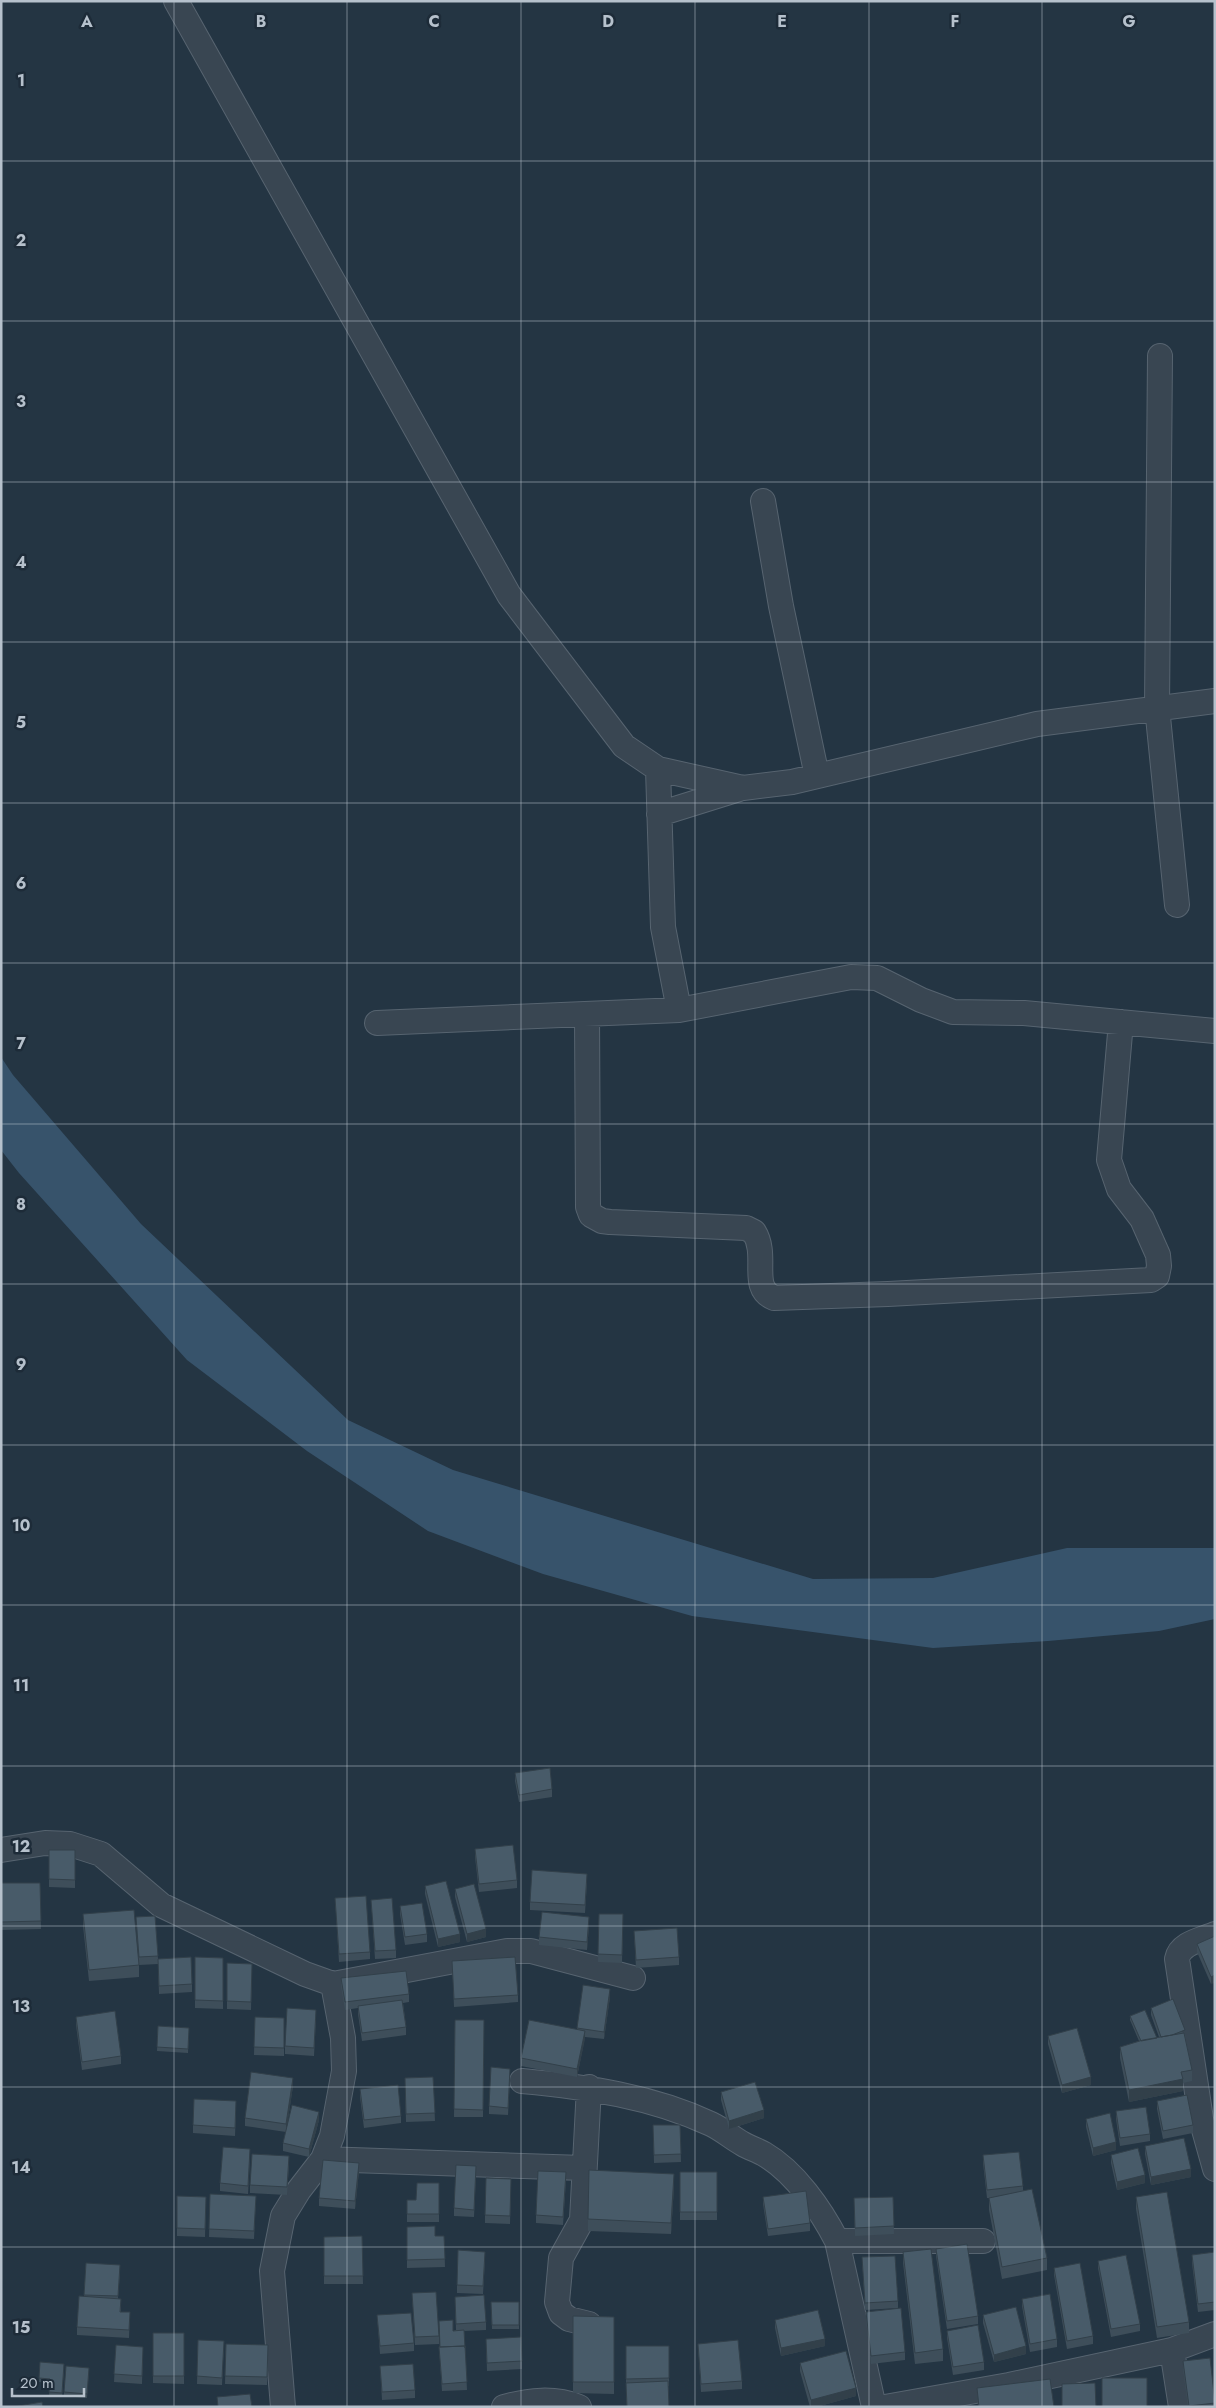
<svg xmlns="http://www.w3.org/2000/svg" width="1216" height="2408" viewBox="0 0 1216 2408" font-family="Jost,sans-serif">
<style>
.water{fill:#37536b}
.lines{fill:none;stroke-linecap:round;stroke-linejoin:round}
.minor-casing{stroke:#576470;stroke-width:26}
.minor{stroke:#394652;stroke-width:24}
.wall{fill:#3e4e5a}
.shaded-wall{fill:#32404a}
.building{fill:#485b69;stroke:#32404a}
.grid{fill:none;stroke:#b6c1cc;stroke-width:1;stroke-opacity:0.55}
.grid-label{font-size:16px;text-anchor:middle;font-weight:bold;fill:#b6c1cc;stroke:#1d2b38;stroke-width:5;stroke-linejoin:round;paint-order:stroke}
</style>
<rect width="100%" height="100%" fill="#243543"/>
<path class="water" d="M1 1057 13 1075 141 1224 348 1420 453 1470 813 1579 933 1578 1067 1548H1215V1619L1159 1631 1048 1641 933 1648 692 1616 543 1574 428 1531 307 1451 187 1360 19 1173 1 1150Z"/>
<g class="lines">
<defs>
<path id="minor" d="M176 1 509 595 624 746 658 769 743 788 792 782 1037 724 1215 701
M1160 356 1157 707 1177 905
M763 501 781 606 817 776
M658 769 663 927 679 1010
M659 814 739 789
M587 1014 588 1207 591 1215 602 1221 610 1222 746 1228 754 1232C769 1256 749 1288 774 1298L888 1294 1151 1280 1157 1276 1159 1266 1158 1255 1142 1219 1119 1189 1109 1160 1121 1022
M377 1023 679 1010 851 977 877 978 921 1000 953 1012 1024 1013 1215 1031
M1 1850 45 1843 70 1844 101 1854 161 1905 305 1974 333 1984 507 1951H531L633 1978
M1215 1934C1201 1940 1180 1943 1177 1959L1201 2119 1215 2169
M522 2081C587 2087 651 2096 711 2124 722 2129 732 2138 743 2144 750 2148 757 2150 764 2154 795 2172 821 2210 837 2241L874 2407
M589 2087 582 2220 561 2258 557 2302 561 2313 569 2319 589 2324
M323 2159 583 2168
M837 2241H983
M1172 2350 1181 2407
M283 2407 272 2271 283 2216 299 2190 323 2159 332 2136 344 2071 343 2038 333 1984
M504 2407C529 2400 554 2397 579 2407
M885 2407 1009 2385 1172 2350 1215 2334"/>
</defs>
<use href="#minor" class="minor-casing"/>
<use href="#minor" class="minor"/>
</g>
<path class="wall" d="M515 1773 552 1789V1797L519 1802 515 1781Z
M475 1849 517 1880V1888L479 1892 475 1857Z
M49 1850H75V1888L49 1887Z
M587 1881 585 1913 530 1910V1902Z
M1 1883H40L41 1929 1 1930Z
M425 1886 460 1942 438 1947 425 1894Z
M455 1889 486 1937 467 1942 455 1897Z
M335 1898 370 1952V1959L339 1962Z
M371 1900 396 1950V1958L375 1959Z
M400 1906 427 1934V1942L405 1945 400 1914Z
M83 1914 138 1960 136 1917 155 1916 158 1959 192 1984V1992L159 1994 158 1964 139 1965V1977L89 1981 83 1926Z
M599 1914H623L622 1963 598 1962Z
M589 1925 587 1950 539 1945V1937Z
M634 1931 679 1957V1965L636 1968Z
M1215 1936 1211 1984 1197 1952V1944Z
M195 1957 223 1958V2009L195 2008Z
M452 1961 518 1995V2002L454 2007Z
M227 1963 252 1964 251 2010 227 2009Z
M341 1978 409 1994V2002L403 2003 406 2027V2035L362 2041 358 2014V2008L345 2010 341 1986Z
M610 1997 604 2039 585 2037 577 2077 521 2066V2058L577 2030V2028Z
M1151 2008 1185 2034 1192 2070V2081L1183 2083V2091L1129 2102 1120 2058V2047L1139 2041 1130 2020V2016L1157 2038 1159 2037 1151 2015Z
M76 2017 121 2056V2064L82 2070 76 2025Z
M255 2017 284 2018V2056L254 2055Z
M316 2018 314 2056 285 2054V2046Z
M455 2020H484L483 2117H454Z
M158 2026 189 2028 188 2053 157 2051Z
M1048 2036 1091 2085 1062 2093 1048 2044Z
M433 2077 435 2121 406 2122 405 2078Z
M510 2077 508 2115 489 2114V2106Z
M293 2086 287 2126 319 2120 309 2157 283 2151V2143L286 2132 245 2126V2118Z
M360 2089 401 2116V2123L364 2128 360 2097Z
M721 2092 764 2118 729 2129 721 2100Z
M1157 2101 1193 2125V2133L1163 2139 1157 2109Z
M236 2109 235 2136 193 2133V2125Z
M1116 2111 1150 2134V2141L1120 2146 1116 2119Z
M1086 2119 1116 2150 1093 2156 1086 2127Z
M653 2125H680L681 2162 654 2163Z
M1145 2146 1191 2177 1151 2185 1145 2154Z
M983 2155 1023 2186V2191L1047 2258V2270L1002 2279 989 2210V2198H987L983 2163Z
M1111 2155 1145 2183 1117 2190 1111 2163Z
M250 2157 248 2194 220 2191V2183Z
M289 2164 287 2195 250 2193V2185Z
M359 2171 355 2209 319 2206V2198Z
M680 2172H717V2220H680Z
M476 2174 474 2217 454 2216V2208Z
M511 2179 510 2224 485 2223V2215Z
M566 2180 563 2225 536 2223V2215Z
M439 2183V2222H407V2200H416Z
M674 2186 671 2234 588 2231V2219Z
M210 2194 256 2196 254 2239 209 2237Z
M177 2196 206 2197 205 2237 177 2236Z
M763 2197 810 2223V2231L768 2236 763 2204Z
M893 2197 894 2234 855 2236 854 2198Z
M1136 2197 1189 2322V2333L1157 2338 1136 2209Z
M407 2227 435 2236H444L445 2267 407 2268Z
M362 2236 363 2284H324V2237Z
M936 2249 978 2316V2324L947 2329 936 2256Z
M903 2252 943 2349V2361L915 2364 903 2263Z
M1215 2252V2310L1198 2312 1192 2263V2255Z
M862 2257 898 2301V2308L865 2310Z
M485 2259 483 2294 457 2293V2285Z
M1098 2261 1140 2324V2331L1111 2337 1098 2268Z
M86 2263 120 2272 118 2298 121 2306V2312H130L129 2338 77 2335V2327L84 2296Z
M1054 2268 1093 2336V2344L1067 2349 1054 2275Z
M412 2293 439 2336V2344L415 2345Z
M455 2297 486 2322V2330L464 2331 467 2390 442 2391 439 2347 453 2331 456 2330Z
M1022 2299 1057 2339V2347L1030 2352 1022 2306Z
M491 2302H519V2329H492Z
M866 2312 905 2352V2360L871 2364 866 2320Z
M377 2315 414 2343V2351L380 2354Z
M983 2315 1026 2354 994 2362 983 2323Z
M573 2316 614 2317V2394L573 2393Z
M775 2320 825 2346 781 2356 775 2328Z
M947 2331 984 2362V2370L953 2375 947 2338Z
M153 2333H184V2384L153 2383Z
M486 2339 522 2361V2369L487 2371Z
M198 2340 224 2341 222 2385 197 2384Z
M226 2344 268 2345 267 2385 225 2384Z
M698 2344 742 2381V2389L701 2392Z
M116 2345 143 2347 142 2384 114 2382Z
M626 2346H669V2386H668L669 2407H627L626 2391Z
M1183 2361 1215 2398V2407H1188L1183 2369Z
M40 2362 64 2368 62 2397 49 2396 50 2383 39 2382Z
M800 2363 856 2396 816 2407H810L800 2371Z
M380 2366 415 2390V2398L382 2400Z
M89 2368 87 2398 64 2396V2392Z
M977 2388 1054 2407H978Z"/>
<path class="shaded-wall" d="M589 1917V1925L587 1950V1942Z
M486 1929V1937L467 1942V1934Z
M460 1934V1942L438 1947V1939Z
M1215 1975V1983L1211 1984V1977Z
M610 1989V1997L604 2039V2032Z
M585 2031V2039L577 2077V2069Z
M1091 2077V2085L1062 2093V2085Z
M293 2078V2086L286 2132V2124Z
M1183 2079V2091L1129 2102V2090Z
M764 2110V2118L729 2129V2121Z
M319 2112V2120L309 2157V2149Z
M1116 2142V2150L1093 2156V2148Z
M250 2149V2157L248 2194V2186Z
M359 2163V2171L355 2209V2201Z
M1191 2169V2177L1151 2185V2177Z
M674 2174V2186L671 2234V2223Z
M1145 2175V2183L1117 2190V2182Z
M825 2339V2346L781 2356V2348Z
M1026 2346V2354L994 2362V2355Z
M856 2388V2396L816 2407H811V2400Z"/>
<path class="building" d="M550 1768 552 1789 519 1795 515 1773Z
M513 1845 517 1880 479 1884 475 1849Z
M49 1850H75V1880L49 1879Z
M532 1870 587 1874 585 1905 530 1902Z
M446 1881 460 1934 438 1939 425 1886Z
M1 1883H40L41 1921 1 1922Z
M474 1884 486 1929 467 1934 455 1889Z
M366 1896 370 1952 339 1954 335 1898Z
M392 1898 396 1950 375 1951 371 1900Z
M422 1903 427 1934 405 1937 400 1906Z
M134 1910 139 1965 89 1970 83 1914Z
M542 1912 589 1917 587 1942 539 1937Z
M599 1914H623L622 1955 598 1954Z
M155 1916 158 1956 139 1957 136 1917Z
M677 1928 679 1957 636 1960 634 1931Z
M1215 1936V1975L1211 1977 1197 1944Z
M191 1957 192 1984 159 1986 158 1959Z
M195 1957 223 1958V2001L195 2000Z
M515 1957 518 1995 454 1999 452 1961Z
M227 1963 252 1964 251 2002 227 2001Z
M406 1971 409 1994 345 2002 341 1978Z
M583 1985 610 1989 604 2032 577 2028Z
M1173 1999 1185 2030 1172 2035 1161 2037 1151 2008Z
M402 2000 406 2027 362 2033 358 2006Z
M287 2008 316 2010 314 2048 285 2046Z
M1145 2010 1157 2038 1141 2041 1130 2016Z
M115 2011 121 2056 82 2062 76 2017Z
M255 2017 284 2018V2048L254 2047Z
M455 2020H484L483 2110 454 2109Z
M529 2020 585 2031 577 2069 521 2058Z
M158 2026 189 2028 188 2049 157 2047Z
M1077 2028 1091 2077 1062 2085 1048 2036Z
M1184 2033 1192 2070 1181 2072 1183 2079 1129 2090 1120 2047 1143 2040Z
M491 2067 510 2069 508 2108 489 2106Z
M251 2072 293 2078 286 2124 245 2118Z
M433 2077 435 2113 406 2114 405 2078Z
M755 2082 764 2110 729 2121 721 2092Z
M398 2085 401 2116 364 2120 360 2089Z
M1187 2095 1193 2125 1163 2131 1157 2101Z
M194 2099 236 2101 235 2128 193 2125Z
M292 2105 319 2112 309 2149 283 2143Z
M1146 2107 1150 2134 1120 2138 1116 2111Z
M1110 2113 1116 2142 1093 2148 1086 2119Z
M653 2125H680L681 2154 654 2155Z
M1184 2138 1191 2169 1151 2177 1145 2146Z
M223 2147 250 2149 248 2186 220 2183Z
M1138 2148 1145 2175 1117 2182 1111 2155Z
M1019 2152 1023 2186 987 2190 983 2155Z
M252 2154 289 2156 287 2187 250 2185Z
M323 2160 359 2163 355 2201 319 2198Z
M456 2165 476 2166 474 2210 454 2208Z
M589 2170 674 2174 671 2223 588 2219Z
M538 2171 566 2172 563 2217 536 2215Z
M680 2172H717V2212H680Z
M486 2178 511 2179 510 2216 485 2215Z
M417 2183H439V2214H407V2200H416Z
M1032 2189 1047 2258 1002 2267 989 2198Z
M806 2191 810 2223 768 2229 763 2197Z
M1167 2192 1189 2322 1157 2327 1136 2197Z
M210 2194 256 2196 254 2231 209 2229Z
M177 2196 206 2197 205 2229 177 2228Z
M893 2197 894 2226 855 2228 854 2198Z
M435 2226V2236H444L445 2259 407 2260V2227Z
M362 2236 363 2276H324V2237Z
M967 2244 978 2316 947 2321 936 2249Z
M931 2249 943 2349 915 2353 903 2252Z
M458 2250 485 2252 483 2286 457 2285Z
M1215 2252V2302L1198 2304 1192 2255Z
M1126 2255 1140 2324 1111 2329 1098 2261Z
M895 2256 898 2301 865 2303 862 2257Z
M86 2263 120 2265 118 2296 84 2295Z
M1080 2263 1093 2336 1067 2341 1054 2268Z
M436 2292 439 2336 415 2337 412 2293Z
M1050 2294 1057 2339 1030 2344 1022 2299Z
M484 2295 486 2322 456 2324 455 2297Z
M79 2296 121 2299 120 2312H130L129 2330 77 2327Z
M491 2302H519V2325H492Z
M1016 2307 1026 2346 994 2355 983 2315Z
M901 2308 905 2352 871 2356 866 2312Z
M818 2310 825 2339 781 2348 775 2320Z
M411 2313 414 2343 380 2346 377 2315Z
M573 2316 614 2317V2382H573Z
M453 2320V2331L464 2330 465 2348V2346L440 2347 439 2321Z
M978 2325 984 2362 953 2367 947 2331Z
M153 2333H184V2376H153Z
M521 2337 522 2361 487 2363 486 2339Z
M198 2340 224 2341 222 2378 197 2376Z
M738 2340 742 2381 701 2384 698 2344Z
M226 2344 268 2345 267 2377 225 2376Z
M116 2345 143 2347 142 2376 114 2374Z
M465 2346 467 2382 442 2384 439 2347Z
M626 2346H669V2378L626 2379Z
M846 2351 856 2388 811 2400 800 2363Z
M1210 2358 1215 2403 1189 2406 1183 2361Z
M40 2362 64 2364 62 2393 49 2392 50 2379 39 2378Z
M413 2364 415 2390 382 2392 380 2366Z
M66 2366 89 2368 87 2394 64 2392Z
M1102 2378H1147V2407H1102Z
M1050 2379 1054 2407H979L977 2388Z
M668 2381 669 2407H627L626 2383Z
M1095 2383 1096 2407H1062V2384Z
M250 2394 252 2407H218L217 2397Z
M42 2402 43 2407H12Z"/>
<path class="grid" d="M174 1V2407M347 1V2407M521 1V2407M695 1V2407M869 1V2407M1042 1V2407M1 161H1215M1 321H1215M1 482H1215M1 642H1215M1 803H1215M1 963H1215M1 1124H1215M1 1284H1215M1 1445H1215M1 1605H1215M1 1766H1215M1 1926H1215M1 2087H1215M1 2247H1215"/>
<g class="grid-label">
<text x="87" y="27">A</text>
<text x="261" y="27">B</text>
<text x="434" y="27">C</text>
<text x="608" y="27">D</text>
<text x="782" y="27">E</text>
<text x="955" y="27">F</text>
<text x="1129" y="27">G</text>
<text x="21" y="86">1</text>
<text x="21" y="246">2</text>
<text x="21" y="407">3</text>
<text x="21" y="568">4</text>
<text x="21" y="728">5</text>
<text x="21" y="889">6</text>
<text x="21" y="1049">7</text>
<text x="21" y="1210">8</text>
<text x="21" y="1370">9</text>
<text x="21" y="1531">10</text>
<text x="21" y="1691">11</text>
<text x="21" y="1852">12</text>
<text x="21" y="2012">13</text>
<text x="21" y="2173">14</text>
<text x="21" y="2333">15</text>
</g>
<rect width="1216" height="2408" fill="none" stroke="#b6c1cc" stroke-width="5"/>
<path d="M12 2388v8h72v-8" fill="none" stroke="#b6c1cc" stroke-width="2.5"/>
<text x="20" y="2388" font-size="15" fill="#b6c1cc" stroke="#1d2b38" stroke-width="4" paint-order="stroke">20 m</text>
</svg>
